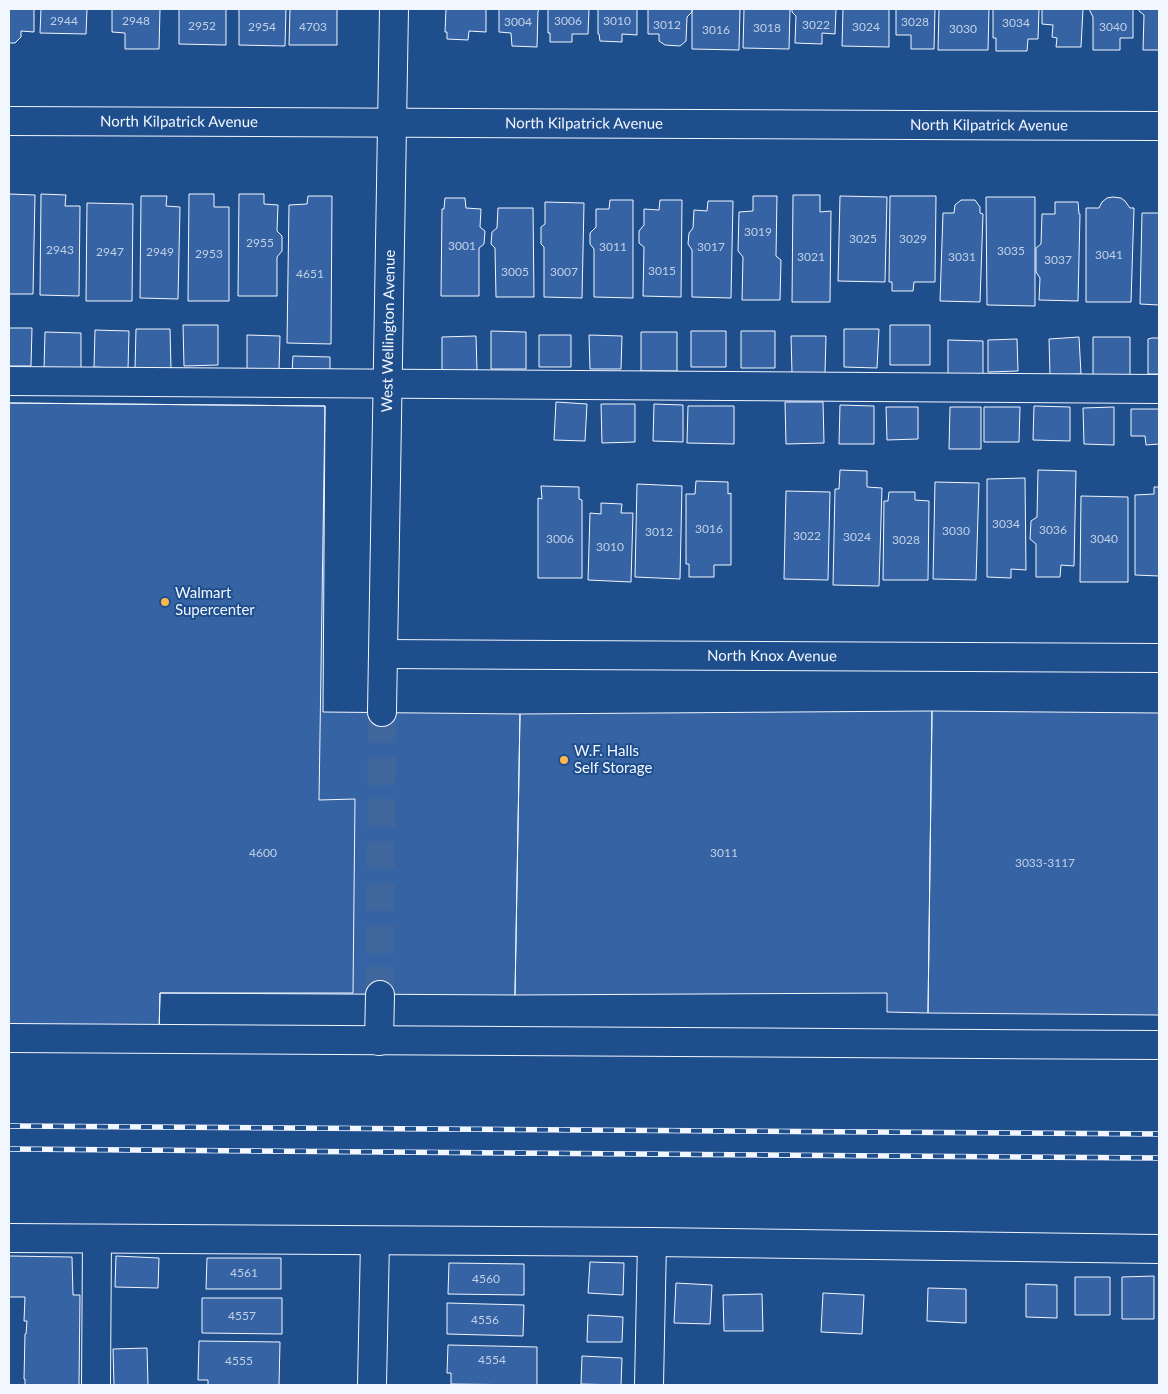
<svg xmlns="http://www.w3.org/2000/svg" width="1168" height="1394" viewBox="0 0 1168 1394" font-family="Lato,sans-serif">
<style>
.building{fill:#3563a3;stroke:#f2f6ff}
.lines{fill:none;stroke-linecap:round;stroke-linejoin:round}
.minor-tunnel{stroke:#3f679d;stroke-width:28;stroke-dasharray:28 14;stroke-linecap:butt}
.minor-casing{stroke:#f2f6ff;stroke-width:30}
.minor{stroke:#1f4e8c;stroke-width:28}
.rail-casing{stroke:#f2f6ff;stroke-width:5.5}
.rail{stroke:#1f4e8c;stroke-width:4;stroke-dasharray:11;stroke-linecap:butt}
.poi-dot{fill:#ffb74d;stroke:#1f4e8c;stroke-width:2}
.labels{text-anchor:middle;stroke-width:4;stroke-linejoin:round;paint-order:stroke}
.number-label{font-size:12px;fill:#c3d1e8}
.street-label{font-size:15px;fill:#f2f6ff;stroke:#1f4e8c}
.poi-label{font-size:15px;fill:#f2f6ff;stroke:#1f4e8c;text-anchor:start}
</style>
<rect width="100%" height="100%" fill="#1f4e8c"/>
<path class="building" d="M9 9H34V32L21 31V37L15 43H9Z
M41 9H87L86 34 40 33Z
M112 9H160L159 49H125V33L112 32Z
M179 9H226V45L179 44Z
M239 9H286L285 46 239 45Z
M290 9H337V45H289Z
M446 9H486V32L469 31 468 40 447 39V32H445Z
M499 9H540L538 11 537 47 512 46 511 33 499 32Z
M548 9H589L588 34H572V42H550V33H548Z
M598 9H637V35L622 34V42L600 41 599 34H598Z
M648 9H692V12L687 17 686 41 680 46 665 45 659 41V34H648Z
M692 9H740L739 50 692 49Z
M744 9H790L789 49 743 48Z
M792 9H836L835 34 822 33V44L795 43 796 16 792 12Z
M843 9H889V47L842 46Z
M896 9H935L934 49H911V35H896Z
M939 9H989L988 50H938Z
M993 9H1039L1038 39H1028L1027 51H996V38H993Z
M1042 9H1083L1081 47H1056L1057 38 1052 37 1053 25 1042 24Z
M1089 9H1133V38H1120V50H1093V17Z
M1139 9H1159V50H1143L1144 15 1139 11Z
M9 194 35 195 33 294H9Z
M41 194 66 195 65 206H80L79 296 40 295Z
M189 194H214V207H229V301H188Z
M239 194H264V204L278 205 277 231 282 236V251L277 257V296H238Z
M793 195H820V212L831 211 830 302H792Z
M141 196H167L166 206 180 207 178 299 140 298Z
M308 196H332L331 344 287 343 289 205 307 204Z
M753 196H777L776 256 781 260 780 300H742L743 257 738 251 739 212 753 211Z
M840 196 887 197 885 282 838 281Z
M890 196H936L935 282H914L913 291H892V282H889Z
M986 197H1035V306L987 305Z
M1113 197 1121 198 1125 201 1130 208H1134L1131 302H1086V208H1099L1102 202 1107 198Z
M445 198H465L466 208 481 209 480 227 485 231 484 244 479 248V296H441L442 209H444Z
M610 200H633V298L594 297V249L590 244V233L596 227V209H609Z
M660 200H682L681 297 643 296 644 247 639 243V231L644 225V209L659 210Z
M961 200H975L980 207V213L983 214 980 302 940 301 943 213H954L955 205Z
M708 201H733L731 298 692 297V250L688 244 689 233 693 228 694 210 707 211Z
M545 202 584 203 582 298 544 297V247L541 244V227L545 224Z
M1055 202H1078L1079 214H1080L1078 301 1039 300 1040 278 1036 272V248L1041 244 1042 214H1055Z
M87 203 133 204 132 301H86Z
M498 208H533L534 297H496L495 248 491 244 492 232 497 228Z
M1142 213H1159V305L1140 304Z
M183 325H218V365L184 366Z
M890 325H930V365H890Z
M9 328H32L31 366H9Z
M136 329H170L171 369H135Z
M844 329H879L877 368 844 367Z
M95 330 129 331 128 369 94 367Z
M491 331 526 332V369H491Z
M691 331H726V367H691Z
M741 331H775V368H741Z
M45 332 81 333V370L44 369Z
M641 332H677V371H641Z
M247 335 280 336 279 370H247Z
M539 335H571V367H539Z
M589 335 622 336 621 369H590Z
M476 336 477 370 442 371V337Z
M791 336H826L825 373H792Z
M1079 337 1081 374 1050 375 1049 339Z
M1093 337H1130V375H1093Z
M1152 338H1159V374H1148V339Z
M1017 339 1018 371 988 372V340Z
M948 340 983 341V375L948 374Z
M293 356 330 357V372H292Z
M556 402 587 404 585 441 554 440Z
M785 402H823L824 443 786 444Z
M9 403 325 406 323 712 520 714 515 995 160 993 159 1034 9 1032Z
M9 403 325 406 319 800 355 799 353 993H160L159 1034 9 1032Z
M601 404H635V442L602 443Z
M654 404 683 405V442L653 441Z
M840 405 874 406V444H839Z
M688 406H734V444L687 443Z
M1034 406 1070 407V441L1033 440Z
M886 407H918V439L887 440Z
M950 407H981V449H949Z
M984 407H1020L1019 442H984Z
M1114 407V445L1084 444 1083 408Z
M1131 409H1159V444L1146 445 1145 436H1131Z
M840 470 867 471V487L882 488 879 586 833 585 835 489H839Z
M1038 470 1076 471 1074 566 1061 565 1060 577H1036V544L1030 539 1031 521 1037 517Z
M1025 478 1026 570 1011 569V578L987 577V479Z
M696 481 728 482V494L731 493V565H714V577H689V564H686V494H695Z
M935 482 979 483 976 580 933 579Z
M637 484 682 486 680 579 635 577Z
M541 486 579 487V499L582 500V578H538V498L542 499Z
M1154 487H1159V576L1135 575V495L1154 494Z
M786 491 830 492 828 580 784 579Z
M889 492H915V500L929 501 928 580H883L884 501H888Z
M1081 496 1128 497V582H1080Z
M601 503 622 504 621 513H633L631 582 588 580 590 513 601 514Z
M932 711 928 1013 887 1012V993L515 995 520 714Z
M932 711 1159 713V1015L928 1013Z
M9 1256 72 1257 73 1295H80L79 1385H25V1379H24L25 1334H26L27 1321H24L25 1297H9Z
M116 1256 159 1258 158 1288 115 1287Z
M207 1258H281V1289H206Z
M590 1262 624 1263 623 1295 588 1293Z
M449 1263 524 1264V1295L448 1294Z
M1154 1276V1319H1122V1277Z
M1075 1277H1110V1315H1075Z
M676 1283 712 1285 710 1324 674 1323Z
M1026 1284 1057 1285V1318L1026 1317Z
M928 1288 966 1289V1323L927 1321Z
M823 1293 864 1295 862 1334 821 1332Z
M762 1294 763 1331H724L723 1295Z
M202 1298H282V1334L202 1333Z
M447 1303 524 1305 523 1336 447 1334Z
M588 1315 623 1317 622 1342H587Z
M199 1341 280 1342 279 1385H208V1380H198Z
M448 1345 537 1347V1385L451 1384V1373H447Z
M147 1348 148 1385H114L113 1349Z
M582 1356 622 1358 621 1385 581 1384Z"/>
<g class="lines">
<path class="minor-tunnel" d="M380 995 382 712"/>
<defs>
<g id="minor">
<path id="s1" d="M9 121 1159 126"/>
<path d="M9 381 1159 389"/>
<path id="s2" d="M383 654 1159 658"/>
<path id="s3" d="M382 712 394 9"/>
<path d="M9 1038 1159 1045"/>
<path d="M379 1041 380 995"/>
<path d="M9 1238 652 1242 1159 1249"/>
<path d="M96 1385 97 1239"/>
<path d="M372 1385 375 1241"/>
<path d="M649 1385 652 1242"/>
</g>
</defs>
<use href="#minor" class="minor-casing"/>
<use href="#minor" class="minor"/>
<defs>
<path id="rail" d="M9 1126 1159 1134
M9 1149 1159 1158"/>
</defs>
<use href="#rail" class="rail-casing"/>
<use href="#rail" class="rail"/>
</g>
<g class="poi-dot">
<circle cx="165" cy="602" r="5"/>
<circle cx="564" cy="760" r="5"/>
</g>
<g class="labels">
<g class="number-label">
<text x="64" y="25">2944</text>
<text x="136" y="25">2948</text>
<text x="568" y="25">3006</text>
<text x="617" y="25">3010</text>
<text x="518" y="26">3004</text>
<text x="915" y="26">3028</text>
<text x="1016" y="27">3034</text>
<text x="667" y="29">3012</text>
<text x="816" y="29">3022</text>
<text x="202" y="30">2952</text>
<text x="262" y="31">2954</text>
<text x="313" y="31">4703</text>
<text x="866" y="31">3024</text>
<text x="1113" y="31">3040</text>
<text x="767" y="32">3018</text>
<text x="963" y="33">3030</text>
<text x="716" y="34">3016</text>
<text x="758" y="236">3019</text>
<text x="863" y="243">3025</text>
<text x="913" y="243">3029</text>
<text x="260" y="247">2955</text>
<text x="462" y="250">3001</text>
<text x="613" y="251">3011</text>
<text x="711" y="251">3017</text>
<text x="60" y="254">2943</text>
<text x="1011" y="255">3035</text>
<text x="110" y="256">2947</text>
<text x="160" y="256">2949</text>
<text x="209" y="258">2953</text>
<text x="1109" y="259">3041</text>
<text x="811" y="261">3021</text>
<text x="962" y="261">3031</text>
<text x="1058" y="264">3037</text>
<text x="662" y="275">3015</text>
<text x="515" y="276">3005</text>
<text x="564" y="276">3007</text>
<text x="310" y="278">4651</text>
<text x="1006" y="528">3034</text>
<text x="709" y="533">3016</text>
<text x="1053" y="534">3036</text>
<text x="956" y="535">3030</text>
<text x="659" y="536">3012</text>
<text x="807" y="540">3022</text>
<text x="857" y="541">3024</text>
<text x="560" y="543">3006</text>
<text x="1104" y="543">3040</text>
<text x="906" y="544">3028</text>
<text x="610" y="551">3010</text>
<text x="263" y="857">4600</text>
<text x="724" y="857">3011</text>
<text x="1045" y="867">3033-3117</text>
<text x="244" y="1277">4561</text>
<text x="486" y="1283">4560</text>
<text x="242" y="1320">4557</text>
<text x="485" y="1324">4556</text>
<text x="492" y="1364">4554</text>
<text x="239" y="1365">4555</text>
</g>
<g class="street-label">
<text dy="5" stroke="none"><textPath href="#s1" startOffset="170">North Kilpatrick Avenue</textPath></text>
<text dy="5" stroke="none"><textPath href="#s1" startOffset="575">North Kilpatrick Avenue</textPath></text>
<text dy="5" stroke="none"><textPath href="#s1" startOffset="980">North Kilpatrick Avenue</textPath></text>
<text dy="5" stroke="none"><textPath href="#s3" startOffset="381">West Wellington Avenue</textPath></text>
<text dy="5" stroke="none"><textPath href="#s2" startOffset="389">North Knox Avenue</textPath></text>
</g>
<g class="poi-label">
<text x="175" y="598">Walmart<tspan x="175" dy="17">Supercenter</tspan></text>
<text x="574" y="756">W.F. Halls<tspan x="574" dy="17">Self Storage</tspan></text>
</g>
</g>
<rect width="1168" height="1394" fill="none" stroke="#f2f6ff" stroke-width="20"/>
</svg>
